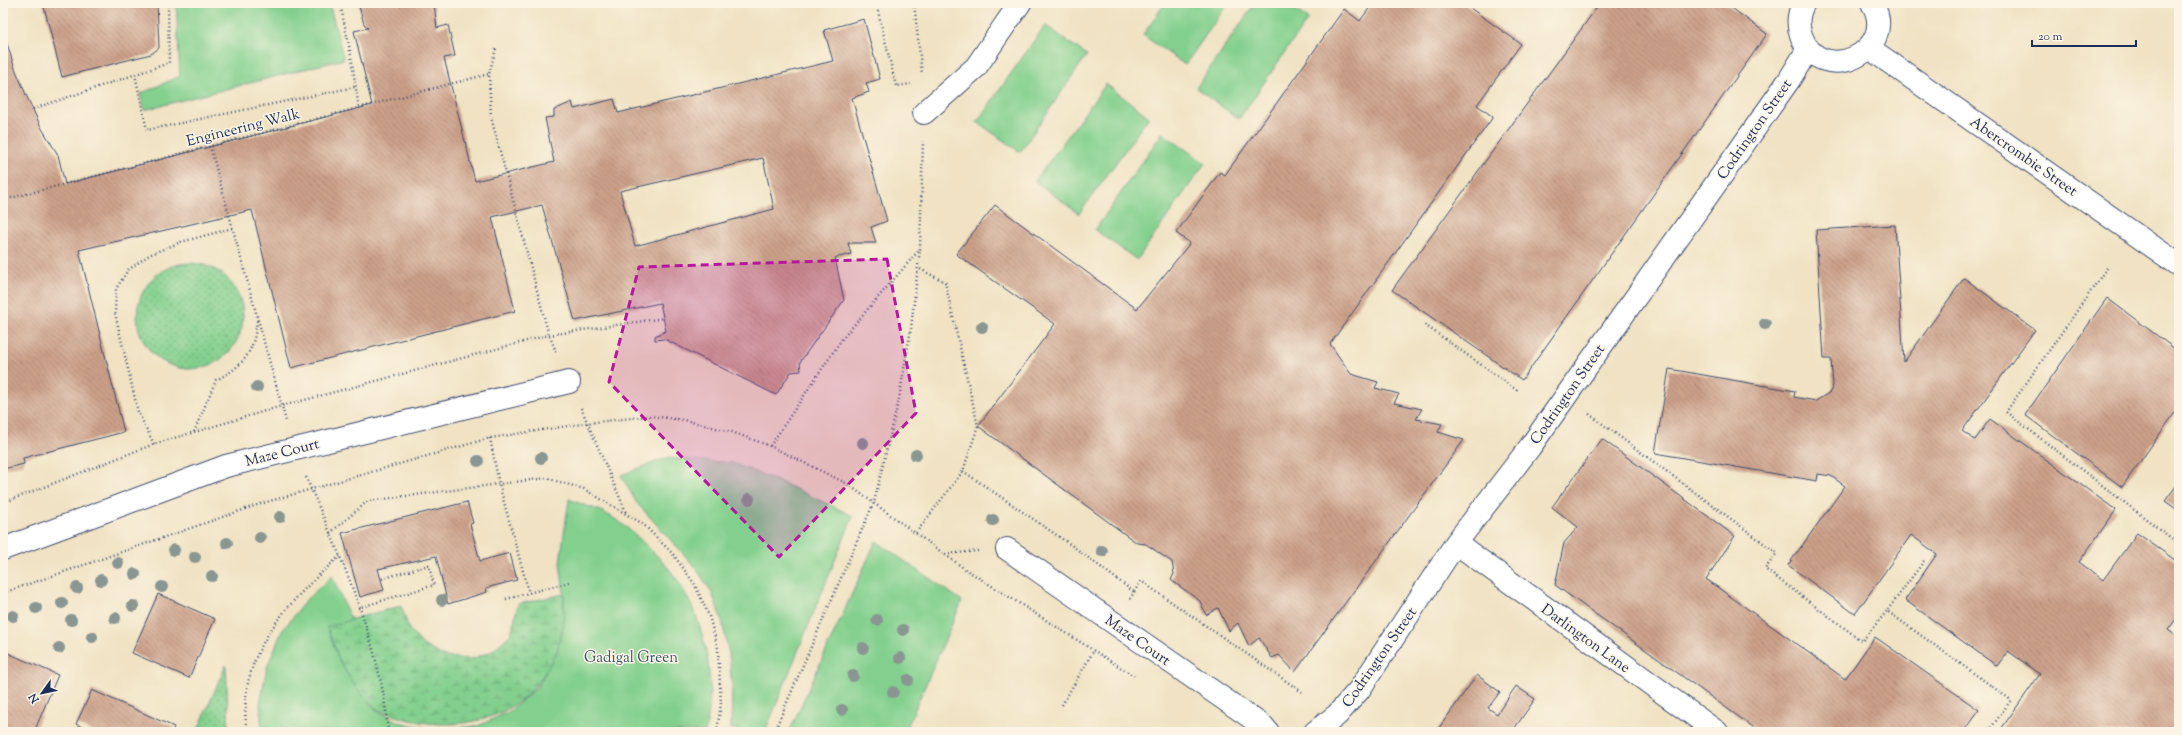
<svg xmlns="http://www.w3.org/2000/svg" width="2182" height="735" viewBox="0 0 2182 735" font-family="'Sorts Mill Goudy',serif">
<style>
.grass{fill:url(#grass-dots);stroke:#4f8076}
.wetland{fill:url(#wetland-marsh);stroke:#4f8076}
.park{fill:#83d08e;stroke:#4f8076}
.building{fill:url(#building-back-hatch);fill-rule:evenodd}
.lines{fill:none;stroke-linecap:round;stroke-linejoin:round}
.minor-casing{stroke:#3b4a6d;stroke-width:24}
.path{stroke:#3b4a6d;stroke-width:2.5;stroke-dasharray:1 3;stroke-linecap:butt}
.minor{stroke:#fff;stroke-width:22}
.tree{fill:#899692}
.marked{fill:#b5179e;fill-opacity:0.2;stroke:#b5179e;stroke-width:3;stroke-dasharray:8 5;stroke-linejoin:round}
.labels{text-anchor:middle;stroke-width:3;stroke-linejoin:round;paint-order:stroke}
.street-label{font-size:15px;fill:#1b2f5e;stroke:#fcf5e5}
.park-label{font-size:15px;fill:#35576a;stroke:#fcf5e5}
</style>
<defs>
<pattern id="grass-dots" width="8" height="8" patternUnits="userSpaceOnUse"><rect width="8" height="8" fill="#83d08e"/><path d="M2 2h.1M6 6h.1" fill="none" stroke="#6aa977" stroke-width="1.8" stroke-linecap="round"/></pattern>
<pattern id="wetland-marsh" width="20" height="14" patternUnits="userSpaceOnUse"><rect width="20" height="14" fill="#83d08e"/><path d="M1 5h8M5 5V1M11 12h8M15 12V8" fill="none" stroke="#6aa977"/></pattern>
<pattern id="building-back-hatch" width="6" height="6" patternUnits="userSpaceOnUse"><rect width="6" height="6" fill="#cca089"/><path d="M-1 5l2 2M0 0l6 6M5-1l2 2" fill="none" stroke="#a58373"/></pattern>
</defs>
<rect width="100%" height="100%" fill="#fcf5e5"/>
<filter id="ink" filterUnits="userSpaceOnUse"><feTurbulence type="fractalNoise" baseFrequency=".025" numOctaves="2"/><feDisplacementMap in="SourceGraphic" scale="8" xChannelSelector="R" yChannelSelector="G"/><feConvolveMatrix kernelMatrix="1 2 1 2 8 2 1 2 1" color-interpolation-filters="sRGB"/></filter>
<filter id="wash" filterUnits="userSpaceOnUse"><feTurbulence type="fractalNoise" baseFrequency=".012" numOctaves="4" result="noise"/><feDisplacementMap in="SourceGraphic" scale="16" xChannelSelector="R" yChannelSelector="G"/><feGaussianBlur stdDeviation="0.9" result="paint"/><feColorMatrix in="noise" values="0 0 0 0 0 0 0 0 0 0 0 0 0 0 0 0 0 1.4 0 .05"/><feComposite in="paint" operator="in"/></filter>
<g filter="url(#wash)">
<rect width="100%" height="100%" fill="#f0e2c3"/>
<path class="grass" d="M137 316a53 53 0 1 1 106 0a53 53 0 1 1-106 0Z
M226 665 229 732H197Z"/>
<path class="wetland" d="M564 594C564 613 564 631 558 650 555 658 550 665 546 671 511 731 432 735 375 708 349 689 337 656 326 626L401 606 409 629 423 645 445 657 471 659 491 652 511 634 518 604Z"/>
<path class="park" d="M176 3H329L344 59 144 110 140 94 180 76Z
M1165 3H1228L1185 65 1143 35Z
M1255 3H1286L1308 19 1239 119 1196 88Z
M1045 25 1087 55 1020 152 977 122Z
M1106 84 1149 117 1079 214 1035 181Z
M1162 133 1205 163 1137 260 1095 230Z
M666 458 733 463 785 484 853 516 765 732H744L731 728 732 687 729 654 722 621 712 593 696 568 636 502 621 475Z
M569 499C580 504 592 507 603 512 619 520 634 533 647 546 661 559 676 575 685 593 708 633 716 688 705 732H262L260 704 267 667 282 631 306 600 332 576 351 620 327 627 339 660 355 687 374 708 398 722 435 730 478 726 510 711 537 687 557 652 564 623V594L560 562Z
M876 541 962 601 905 732H789Z"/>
<g id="blocks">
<path class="building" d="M43 3H157L159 48 151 54 62 77Z
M358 3H434L437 28 448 25 455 56 444 58 475 181 554 162 545 118 554 117V110L572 102 574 109 614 99 618 113 833 61 824 30 864 19 880 79 866 83 869 92 852 98 887 221 871 227 876 243H848L851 254 835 258 844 300 800 362 801 371 791 372 776 395 664 339 655 340V336L666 331 660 303 575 321 542 205 492 217 515 311 291 368 252 210 79 250 124 432 23 458 24 464 3 469V436L5 435 3 426V31L14 66 27 97 41 127 58 155 65 184 372 105 354 31 368 28 364 24ZM763 158 774 209 635 246 620 191Z
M1373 3H1463L1521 44 1477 105 1493 117 1330 344 1351 374 1378 382 1375 388 1399 394 1394 403 1422 409 1416 419 1442 424 1438 432 1464 440 1295 672 1279 655 1272 658 1259 638 1249 646 1238 623 1229 631 1218 608 1206 615 1200 601 1171 580 1174 574 1172 562 1146 544 1137 543 978 426 1055 324 956 254 995 205 1137 309 1190 243 1176 233 1220 172 1225 175 1344 9 1360 21Z
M1600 3H1725L1767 34 1522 380 1392 290Z
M1895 225 1904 362 1964 278 2035 330 1962 431 1975 440 1990 419 2116 510 2079 562 2103 580 2137 533 2179 563V615L2168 630 2179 638V732H1999L2040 674 2008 651 1997 666 1905 600 1937 554 1911 535 1855 614 1788 565 1845 486 1831 476 1818 474 1817 481 1655 453 1669 369 1795 391 1794 397 1816 401 1830 392 1833 386 1831 359H1824L1816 230Z
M2107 298 2179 352V407L2122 487 2025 415Z
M1602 439 1735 536 1706 579 1845 679 1875 637 1979 710 1963 732H1760L1555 585 1564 543 1578 527 1552 507Z
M2179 482V511L2165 501Z
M467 502 473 523 470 524 480 561 510 553 517 580 486 588 487 592 448 604 436 556 378 569 384 590 360 597 342 533Z
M158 594 215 619 189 678 132 653Z
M3 651 58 675 34 732H3Z
M1477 675 1500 692 1488 708 1497 714 1516 686 1535 699 1512 732H1436Z
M92 690 174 727 172 732H93L76 724Z"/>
</g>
</g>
<g filter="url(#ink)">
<use href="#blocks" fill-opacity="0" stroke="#3b4a6d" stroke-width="1"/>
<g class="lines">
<defs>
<path id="minor" d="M1804 3C1798 13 1797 24 1801 35 1819 89 1901 52 1872 3
M1869 48 2179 265
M924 113 976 67 1020 3
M1456 543 1717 732
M3 549 226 466 569 382
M1007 549 1263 726 1268 732
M1315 732 1337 715 1359 690 1456 543 1530 447 1789 80 1808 49"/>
</defs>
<use href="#minor" class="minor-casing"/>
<path class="path" d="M340 3 351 55 359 109
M876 3 896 86 911 84
M914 3 922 74
M496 49 489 74 491 117 548 332 557 354
M135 74 147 130 355 87
M33 109 169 63 168 3
M210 146 286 421
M3 200 489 74
M2107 268 2006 412 2179 544
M1425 325 1518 391
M581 408 626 512
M1589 414 1777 553 1765 569 1862 641 1887 611
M194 432 216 380C245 366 255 350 257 318
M490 438 499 484 529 593
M154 444 138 412 115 313 116 289 128 270 149 255 181 242 233 228
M770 446 842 339 920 249
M963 471 1074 547 1134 592
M306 477C340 556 382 645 388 732
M3 503 154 444 282 406 549 335 664 318
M330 533 368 501 546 478 584 489 643 524 672 553 694 583 709 616 718 648 721 703 717 732
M916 533 963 471 978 426 945 282 918 268
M945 554 978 551
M1924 561 1887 611 2011 700 1988 732
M3 593 263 503 490 438 587 423 650 416 684 420 732 432 770 446 846 483 965 569 1134 676
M506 599 570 582
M1130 599 1141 581 1302 692
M358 608 434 585 429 565 381 579
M1062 705 1094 650
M1363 730 1372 729
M247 732C235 655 287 603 340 556
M774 732 874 502 899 399 911 328 920 249 923 141"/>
<use href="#minor" class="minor"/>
</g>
<g class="tree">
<circle cx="1765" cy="324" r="6"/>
<circle cx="982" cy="327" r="6"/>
<circle cx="257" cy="387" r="6"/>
<circle cx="863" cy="443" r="6"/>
<circle cx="916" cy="455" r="6"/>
<circle cx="541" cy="458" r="6"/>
<circle cx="478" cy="461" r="6"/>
<circle cx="749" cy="499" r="6"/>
<circle cx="280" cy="517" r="6"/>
<circle cx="993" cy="520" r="6"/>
<circle cx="260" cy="538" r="6"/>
<circle cx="227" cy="543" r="6"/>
<circle cx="174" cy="550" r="6"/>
<circle cx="1102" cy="551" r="6"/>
<circle cx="195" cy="557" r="6"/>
<circle cx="118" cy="563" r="6"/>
<circle cx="135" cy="574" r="6"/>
<circle cx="212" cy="576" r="6"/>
<circle cx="101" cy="580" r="6"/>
<circle cx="162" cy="587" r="6"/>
<circle cx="77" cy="588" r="6"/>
<circle cx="442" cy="600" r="6"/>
<circle cx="62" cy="603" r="6"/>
<circle cx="133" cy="606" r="6"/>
<circle cx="36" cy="608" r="6"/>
<circle cx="13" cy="616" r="6"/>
<circle cx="115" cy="618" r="6"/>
<circle cx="71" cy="620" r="6"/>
<circle cx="877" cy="620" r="6"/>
<circle cx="903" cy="630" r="6"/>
<circle cx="92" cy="637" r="6"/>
<circle cx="59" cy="648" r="6"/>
<circle cx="863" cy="648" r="6"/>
<circle cx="900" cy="658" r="6"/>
<circle cx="853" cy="676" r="6"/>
<circle cx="908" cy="680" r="6"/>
<circle cx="893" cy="692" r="6"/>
<circle cx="842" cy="710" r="6"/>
</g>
</g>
<path class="marked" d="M887 259 916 413 779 557 609 382 639 267Z"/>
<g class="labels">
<g class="street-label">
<text transform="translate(243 127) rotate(-14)" y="5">Engineering Walk</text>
<text transform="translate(1754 129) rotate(-55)" y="5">Codrington Street</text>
<text transform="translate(2024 156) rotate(35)" y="5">Abercrombie Street</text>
<text transform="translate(1567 394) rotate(-55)" y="5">Codrington Street</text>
<text transform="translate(282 452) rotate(-14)" y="5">Maze Court</text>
<text transform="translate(1586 638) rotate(36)" y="5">Darlington Lane</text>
<text transform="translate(1138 640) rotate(35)" y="5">Maze Court</text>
<text transform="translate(1379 657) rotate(-55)" y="5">Codrington Street</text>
</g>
<g class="park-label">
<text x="631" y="662">Gadigal Green</text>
</g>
</g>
<rect width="2182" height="735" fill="none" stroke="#fcf5e5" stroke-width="16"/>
<g transform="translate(42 693) rotate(237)" stroke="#fcf5e5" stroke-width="3" paint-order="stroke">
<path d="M0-3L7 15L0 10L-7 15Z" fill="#1b2f5e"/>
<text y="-6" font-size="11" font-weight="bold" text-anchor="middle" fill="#1b2f5e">N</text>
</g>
<path d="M2032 40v6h104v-6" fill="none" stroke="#1b2f5e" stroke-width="2"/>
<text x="2038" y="40" font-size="12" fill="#1b2f5e" stroke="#fcf5e5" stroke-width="3" paint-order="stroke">20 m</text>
</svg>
